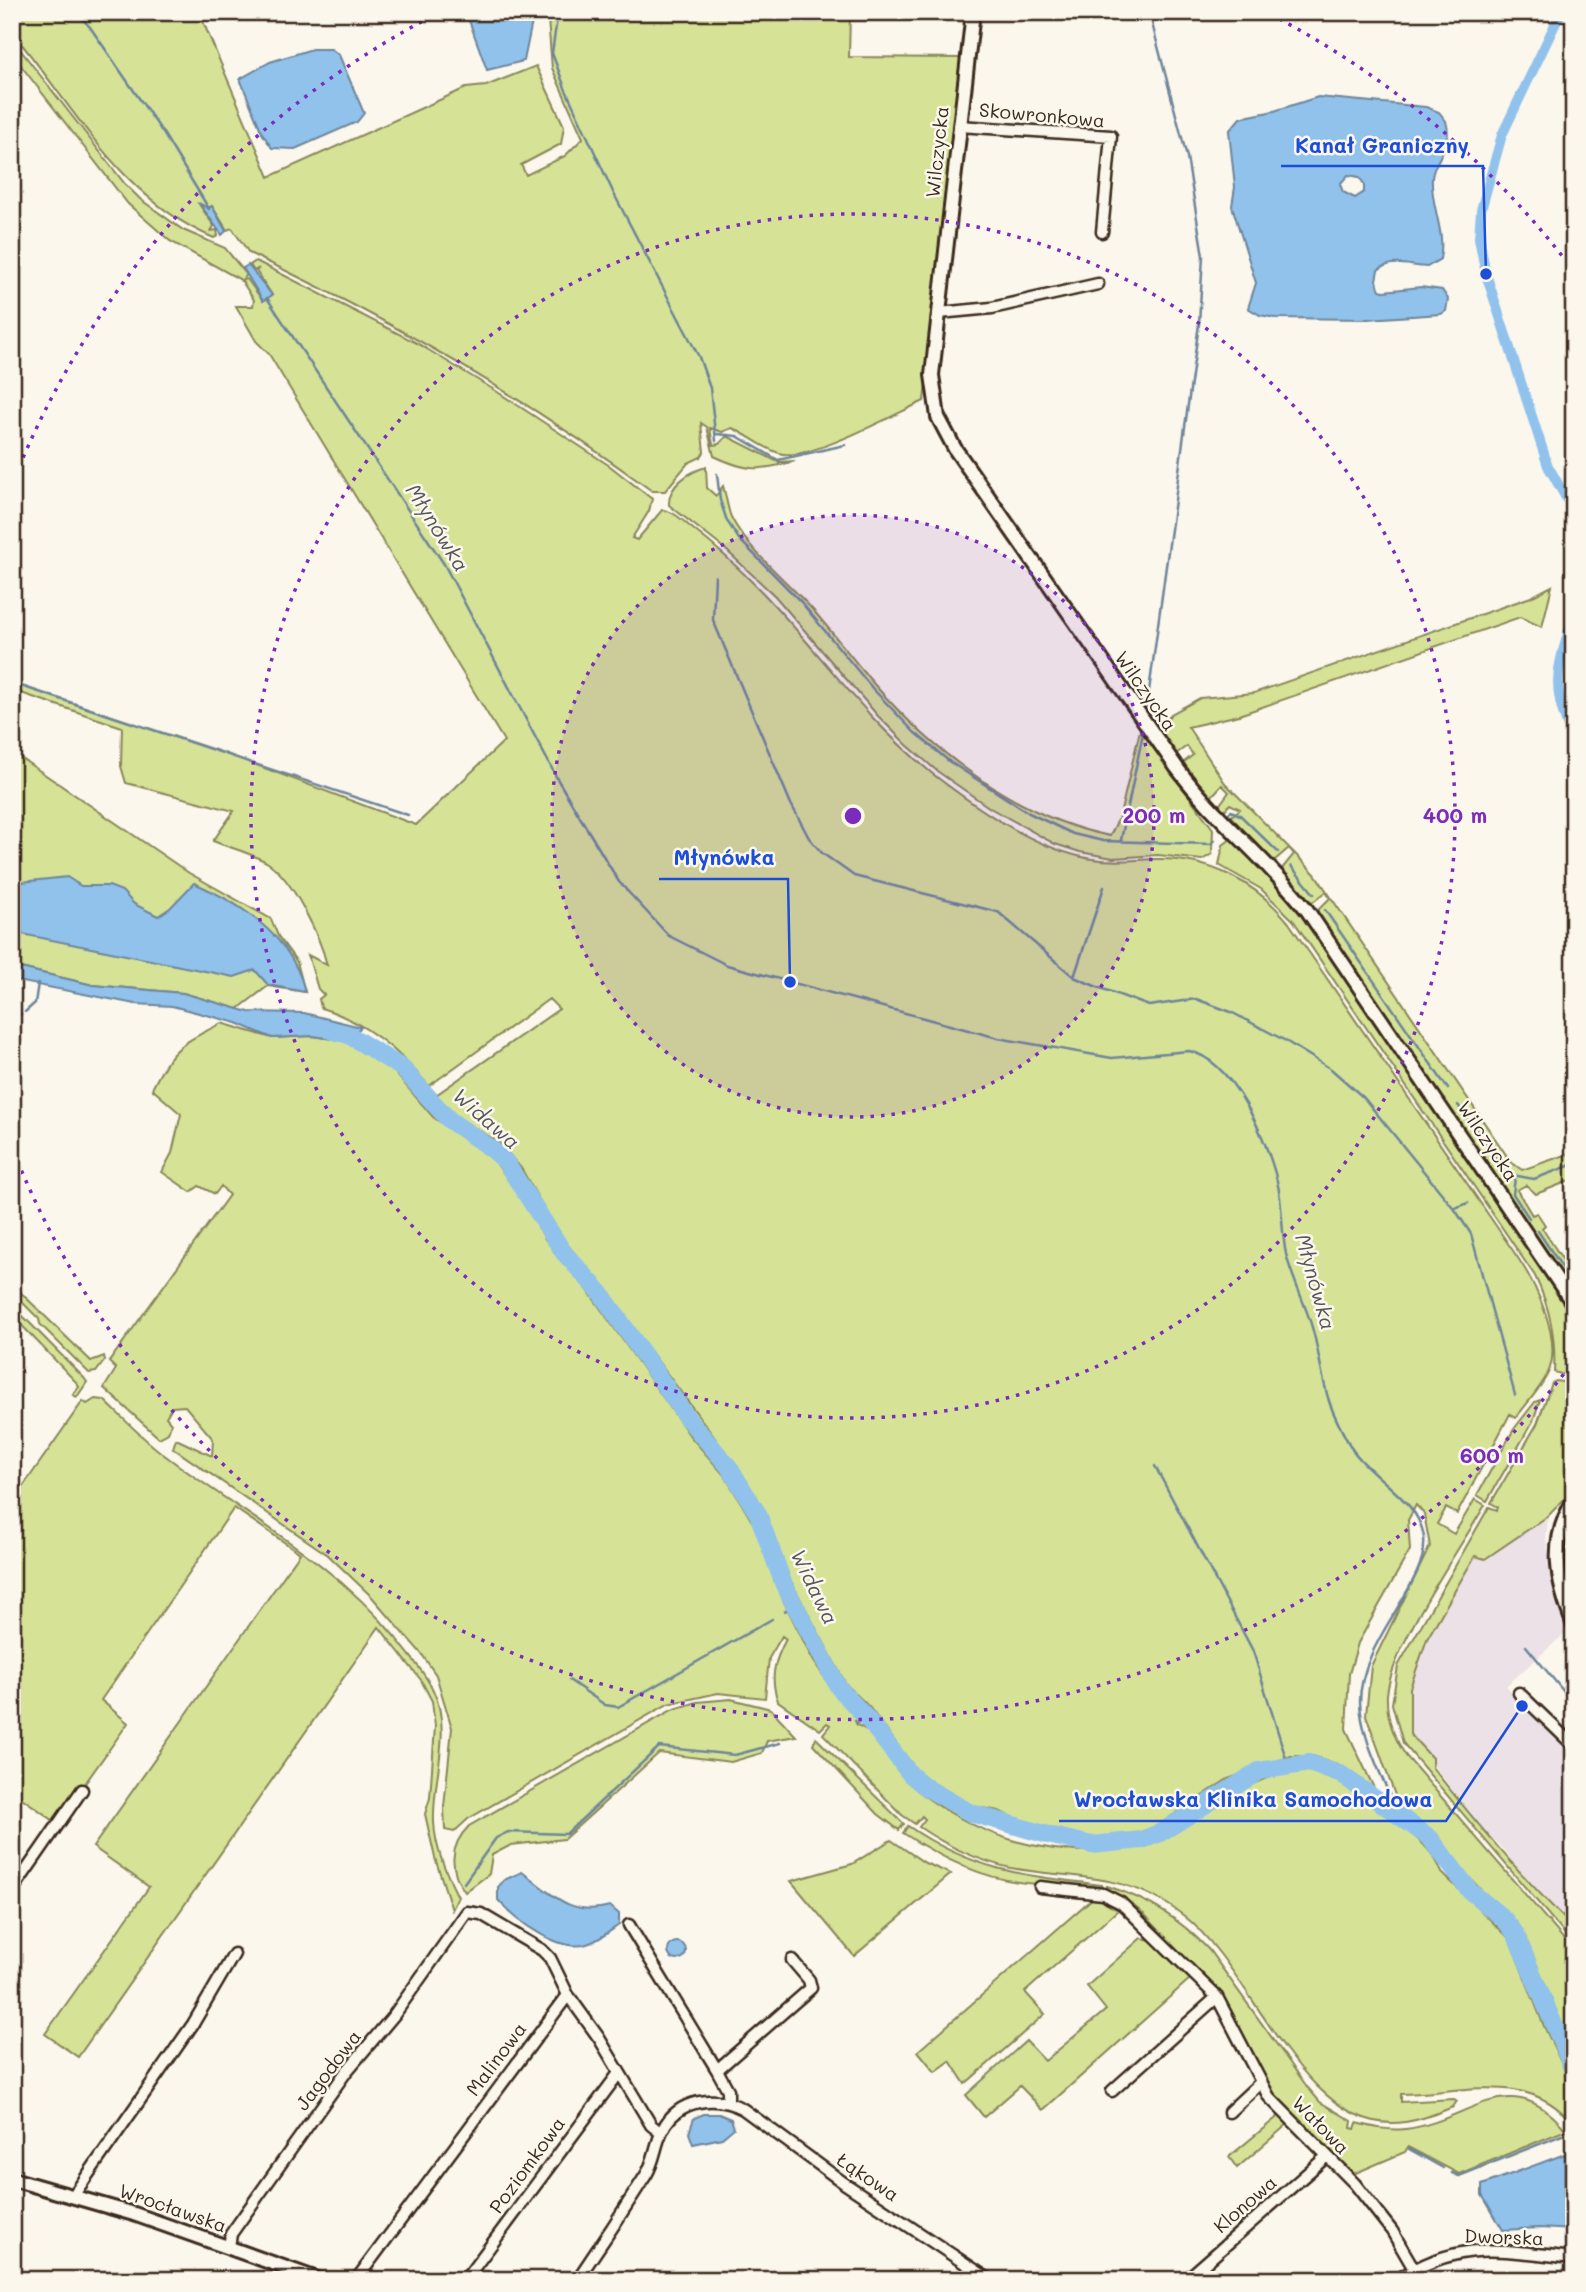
<svg xmlns="http://www.w3.org/2000/svg" width="1586" height="2292" viewBox="0 0 1586 2292" font-family="Mali,sans-serif">
<style>
.built{fill:#ebe1e7}
.green{fill:#d6e396;stroke:#88865a;stroke-width:2}
.water{fill:#90c2ec;stroke:#6e859a;stroke-width:2;fill-rule:evenodd}
.lines{fill:none;stroke-linecap:round;stroke-linejoin:round}
.stream{stroke:#6e859a;stroke-width:2.5}
.canal{stroke:#90c2ec;stroke-width:10}
.river{stroke:#90c2ec;stroke-width:18}
.minor-casing{stroke:#3b2a1e;stroke-width:15}
.tertiary-casing{stroke:#3b2a1e;stroke-width:18}
.minor{stroke:#fbf7ec;stroke-width:10}
.tertiary{stroke:#fbf7ec;stroke-width:12}
.ring{fill:none;stroke:#7b2cbf;stroke-width:3.5;stroke-dasharray:3.5 7}
.labels{text-anchor:middle;stroke-width:5;stroke-linejoin:round;paint-order:stroke}
.street-label{font-size:19px;fill:#3b2a1e;stroke:#fbf7ec}
.water-label{font-size:21px;font-style:italic;fill:#54585c;stroke:#fbf7ec}
.centre{fill:#7b2cbf;stroke:#fbf7ec;stroke-width:3.5}
.ring-label{font-size:21px;text-anchor:middle;font-weight:bold;fill:#7b2cbf;stroke:#fbf7ec;stroke-width:5;stroke-linejoin:round;paint-order:stroke}
.leader{fill:none;stroke:#1d4ed8;stroke-width:2.5}
.callout-dot{fill:#1d4ed8;stroke:#fbf7ec;stroke-width:2.5}
.callout-label{font-size:21px;text-anchor:middle;font-weight:bold;fill:#1d4ed8;stroke:#fbf7ec;stroke-width:5;stroke-linejoin:round;paint-order:stroke}
</style>
<rect width="100%" height="100%" fill="#fbf7ec"/>
<filter id="ink" filterUnits="userSpaceOnUse"><feTurbulence type="fractalNoise" baseFrequency=".0143" numOctaves="2"/><feDisplacementMap in="SourceGraphic" scale="14" xChannelSelector="R" yChannelSelector="G"/><feConvolveMatrix kernelMatrix="1 2 1 2 8 2 1 2 1" color-interpolation-filters="sRGB"/></filter>
<g filter="url(#ink)">
<path class="built" d="M1548 1516 1546 1540 1561 1606 1570 1629 1506 1686 1558 1737 1574 1758V1928L1523 1876 1501 1846 1483 1831 1410 1734V1688L1427 1639 1475 1556 1486 1559Z"/>
<path class="green" d="M12 12H199L269 177 466 88 486 86 536 66 564 126 561 144 521 165 526 175 565 156 583 138 552 68 548 19 550 12H850L849 57 962 58 924 401C897 413 806 463 779 453 763 448 748 435 732 428L722 432 710 428 713 445 719 444 727 436 778 462 795 461C759 471 748 472 714 456L707 427 701 423 704 452 701 457 688 463 665 491H652C526 398 391 320 249 253L232 228 227 230 212 206 208 208 199 204 214 226 211 231 217 230 218 236 214 238C121 199 75 108 12 32Z
M12 39 125 184 140 199 183 230 225 248 247 275 242 280 247 279 263 301 272 295 256 271 259 268 254 271 250 265 256 261 417 343 496 391 610 466 652 499 649 511 632 538 637 540 662 510C673 510 684 522 693 529 763 583 813 652 872 717 891 737 912 757 934 775 976 807 1029 845 1082 857 1107 863 1130 860 1156 859 1209 858 1256 882 1289 923L1518 1258C1536 1285 1563 1340 1548 1373 1541 1388 1526 1404 1516 1418L1510 1414 1457 1514 1446 1508 1437 1524 1454 1534 1475 1499 1485 1505C1459 1550 1391 1647 1387 1695 1386 1717 1394 1738 1406 1756L1574 1951V2054L1524 1934 1457 1865 1444 1846 1400 1809 1366 1715 1371 1666 1430 1546 1424 1514 1416 1505 1408 1520 1410 1550 1358 1643 1349 1674 1346 1729 1374 1788 1334 1763 1313 1756H1291L1228 1779 1155 1827 1126 1837 1101 1839 1027 1825 999 1811 972 1806 924 1780 869 1707 846 1684 785 1570 758 1499 724 1450 599 1282 560 1236 521 1168 498 1142 457 1117 436 1095 559 1009 549 999 429 1086C399 1051 365 1021 321 1008L319 999 324 995 318 989 308 955 327 965C320 937 293 879 268 863 252 853 230 848 213 841L234 811 126 783 121 766 122 727 12 690V683L224 753 416 825 504 741 269 354 256 341 236 306H253L254 300 241 280 170 241 128 204 12 54Z
M706 467 707 488 716 496 723 486C726 495 727 507 731 517 746 548 788 582 812 609 833 633 852 658 873 683 933 752 1018 818 1110 836L1120 815 1140 730 1213 829 1212 854 1202 860 1158 855 1113 858 1080 852 1055 844 990 808 937 771 907 745 878 716 775 596 726 550 669 505C668 485 689 472 706 467Z
M1552 586 1542 627 1520 617 1239 715 1188 727 1225 783 1315 874 1511 1162 1522 1170 1574 1152V1179L1536 1194 1526 1185 1517 1190 1532 1215 1537 1213 1545 1225 1542 1228 1574 1277V1292L1315 913 1330 898 1326 892 1313 902 1307 900 1281 870 1294 854 1289 848 1275 860H1271L1229 818 1240 809 1230 804 1222 813 1218 807 1229 792 1222 785 1211 797C1200 793 1188 774 1184 762L1193 755 1187 746 1176 754 1159 734 1160 728 1171 714 1200 698 1254 693 1531 597Z
M12 752 189 873 271 919 278 936 297 962 305 992 268 986 238 1009 183 993 93 985 12 966Z
M1231 839 1267 870 1286 893 1515 1223 1571 1313 1574 1320V1378L1554 1372C1556 1337 1550 1308 1535 1276L1293 920 1261 889 1219 865 1223 845Z
M221 1023 272 1038 313 1036 347 1041 391 1068 433 1117 494 1160 528 1208 545 1239 584 1285 690 1436 725 1476 756 1528 783 1600 813 1660 834 1692 859 1720 855 1721 857 1725C879 1733 888 1762 905 1779 932 1806 977 1830 1015 1841 1062 1854 1120 1856 1165 1838 1178 1833 1189 1822 1201 1815 1236 1792 1289 1756 1332 1777 1351 1786 1368 1800 1384 1813 1407 1831 1432 1845 1442 1873L1509 1938 1544 2026 1574 2090V2126C1533 2069 1461 2093 1401 2094V2102L1454 2099 1457 2101 1453 2107C1433 2115 1413 2123 1392 2123 1299 2123 1252 1968 1183 1915 1126 1871 1077 1880 1011 1868 979 1861 947 1846 919 1827L925 1819 922 1816 915 1824 902 1815 823 1734 830 1725 827 1723 820 1730 778 1701C769 1677 775 1660 786 1639L782 1636 769 1658 765 1698 718 1693 668 1704 468 1819 454 1832 445 1830 444 1807 452 1728 436 1675 421 1653 372 1597 328 1555 173 1448 176 1439 212 1456 213 1439 185 1406 172 1407 166 1417 171 1423 168 1433 159 1438 104 1388 116 1369 109 1362 229 1195 221 1186 215 1194 199 1186 191 1192 162 1172 172 1153 181 1114 152 1089C174 1044 180 1046 221 1023Z
M12 1284 91 1361 104 1356 105 1360 96 1372 89 1373 40 1324 39 1319 12 1292Z
M12 1305 84 1378 87 1382 77 1397 73 1395 79 1387 76 1382 12 1315Z
M1556 1381 1574 1384V1489L1548 1516 1485 1559 1475 1556 1427 1639 1410 1688V1734L1432 1758V1767C1476 1823 1522 1878 1574 1928V1945L1403 1743 1392 1704 1398 1666 1489 1507 1497 1510 1498 1507 1491 1503 1537 1424 1552 1383Z
M95 1399 104 1400C123 1418 142 1438 163 1454 246 1517 328 1556 396 1638 409 1655 424 1671 433 1690 453 1731 432 1779 434 1822 435 1848 446 1873 458 1897L452 1910 435 1858 425 1814 430 1798 435 1726 432 1701 421 1680 379 1627 78 2057 45 2034 149 1887 93 1847 300 1553 234 1508 101 1700 128 1723 57 1823 12 1791V1745L17 1738 12 1734V1502L83 1401 87 1404Z
M1540 1400 1533 1421 1487 1501 1477 1495 1514 1429 1535 1402Z
M731 1699 771 1709 796 1736 767 1741 762 1753 731 1762 659 1753 564 1839 511 1845 492 1855 489 1874 465 1892C449 1870 449 1846 469 1826L672 1710 697 1702Z
M816 1738 904 1824 899 1830 878 1814 813 1744Z
M908 1826C973 1871 1026 1876 1102 1885V1891C1074 1886 1047 1886 1019 1882 978 1877 938 1856 903 1833Z
M891 1840 925 1863 951 1874 854 1956 791 1881 852 1864Z
M1107 1886C1148 1899 1179 1918 1209 1950L1308 2088 1320 2102 1352 2121 1351 2128 1355 2129 1357 2123C1373 2127 1388 2131 1405 2129 1469 2122 1510 2062 1566 2130L1459 2174 1408 2147 1405 2152 1351 2175 1260 2078 1237 2022 1217 1993 1145 1915 1125 1899 1106 1891Z
M1094 1897 1118 1910 1025 1992 1045 2014 965 2084 950 2061 935 2072 918 2051Z
M1141 1938 1156 1941 1191 1978 1043 2110 1020 2086 984 2117 966 2095 1026 2041 1045 2061 1106 2010 1087 1986Z
M1281 2114 1289 2123 1237 2168 1229 2157Z"/>
<path class="water" d="M466 12H534L524 61 487 70Z
M312 49H331L339 55 364 113 357 122 295 149 272 148 262 133 240 79 270 62Z
M1318 97 1426 107 1439 112 1446 121C1454 148 1433 159 1432 178 1430 205 1446 231 1440 259L1427 267C1410 267 1395 258 1378 270L1376 280 1380 290 1384 291 1421 287 1442 290 1448 299 1446 311 1441 314 1368 319 1275 318 1260 315 1248 308 1256 283 1232 206 1235 187 1229 131 1240 118 1274 111ZM1348 175 1359 177 1364 184V192L1355 198 1343 192 1340 184Z
M199 203 208 208 212 206 226 231 222 235Z
M248 265 272 295 263 301 243 268Z
M67 877 81 886H109L122 891 134 904 158 916 170 908 194 883C242 904 293 938 305 992L268 985 255 970 234 977 12 932V883Z
M12 966 93 985 183 993 249 1012 304 1013 361 1027 347 1041 313 1036 272 1038 237 1023 172 1006 135 1004 12 980Z
M522 1872C552 1894 570 1917 610 1906L619 1914V1925C610 1931 598 1941 587 1944 559 1953 515 1920 498 1900V1887L504 1880Z
M668 1951a9 9 0 1 1 18 0a9 9 0 1 1-18 0Z
M704 2114H719L731 2119 734 2128 722 2138 693 2144 689 2133 694 2118Z
M1565 2154 1574 2165V2230L1539 2228 1503 2230 1482 2195V2185Z"/>
<g class="lines">
<path class="stream" d="M76 12 90 27 163 133 209 209
M558 12 552 53 565 88 613 192 699 357 710 388 716 441
M267 298 444 564 559 782 619 882 669 936 727 965 998 1038 1112 1058 1189 1051C1233 1060 1267 1140 1277 1181 1283 1204 1281 1230 1286 1254 1292 1278 1304 1301 1311 1324 1319 1349 1321 1376 1329 1401 1334 1416 1344 1435 1352 1449 1372 1479 1420 1500 1424 1538 1429 1584 1360 1639 1360 1702 1361 1739 1384 1778 1396 1812
M717 434 737 436 778 460 845 445
M717 474 720 500 727 521 739 539 801 602 873 689 914 732 950 762 1029 813 1073 834 1103 841 1211 844 1215 840
M715 576 713 620 791 804 809 838 822 853 854 876 998 912 1074 977 1095 986 1149 1006 1196 999 1231 1012 1284 1040 1331 1069 1364 1098 1456 1211 1471 1234 1515 1395
M12 683 408 815
M1146 713 1199 324 1203 256 1187 157 1149 12
M1228 814 1231 811 1240 815 1278 852
M1121 840 1143 733
M1291 866 1314 894
M1325 910 1448 1089
M1074 977 1104 887
M25 1012 35 1003 38 983
M12 1018 21 1014
M1458 1105 1507 1174 1534 1179 1574 1164
M1515 1178 1513 1194 1529 1218
M1455 1208 1468 1203
M1538 1231 1574 1285
M1155 1466 1253 1651 1288 1765
M785 1611 795 1606
M1526 1646 1574 1704
M569 1680 605 1705 618 1707 772 1619
M857 1723 868 1719
M464 1883 496 1838 508 1832 566 1834 659 1747 735 1755 780 1743
M1409 2149 1443 2168
M1452 2173 1459 2176 1562 2135"/>
<path class="canal" d="M1561 12 1502 135 1481 210 1479 238 1486 274 1548 466 1574 512
M1574 615C1557 669 1549 687 1574 741"/>
<path class="river" d="M330 1030 349 1035 402 1068 449 1120 492 1149 505 1161 564 1253 600 1292 688 1419 729 1467 758 1514 784 1585 839 1688 870 1722 911 1775 927 1788 971 1813 1048 1835 1092 1845 1142 1840 1160 1833 1259 1771 1309 1763 1342 1775 1430 1838 1470 1891 1504 1919 1515 1933 1574 2072"/>
<defs>
<path id="minor" d="M959 126 1111 136 1102 232
M939 313 992 308 1098 284
M1519 1693 1574 1746
M1040 1887 1103 1894 1121 1903 1217 1997
M12 1891 82 1790
M629 1925 717 2070 728 2090V2101
M717 2070 811 1988 809 1980 792 1960
M1112 2091 1217 1997 1269 2097 1355 2184 1392 2231 1414 2269
M1229 2112 1260 2083
M73 2196 193 2024 234 1954
M229 2247 231 2234 346 2072 394 2015 467 1912 481 1914 542 1950 550 1958 568 1995
M356 2280 568 1995 599 2038 651 2125 661 2133
M465 2280 619 2073
M577 2280C601 2245 624 2210 646 2175 655 2161 655 2144 663 2129 678 2099 716 2094 743 2109L844 2183 990 2280
M1186 2280 1327 2156
M1397 2280C1462 2238 1502 2251 1574 2258"/>
<path id="tertiary" d="M973 12 932 375 938 417 955 449 1177 768C1216 820 1267 859 1307 910L1574 1305
M1574 1501C1548 1540 1557 1584 1574 1625
M12 2179 134 2214 320 2280"/>
</defs>
<use href="#minor" class="minor-casing"/>
<use href="#tertiary" class="tertiary-casing"/>
<use href="#minor" class="minor"/>
<use href="#tertiary" class="tertiary"/>
</g>
</g>
<circle cx="853" cy="816" r="301" fill="#7b2cbf" fill-opacity=".12"/>
<g class="ring">
<circle cx="853" cy="816" r="301"/>
<circle cx="853" cy="816" r="602"/>
<path d="M1570 1366A904 904 0 0 1 15 1155M15 477A904 904 0 0 1 436 14M1270 14A904 904 0 0 1 1570 266"/>
</g>
<g class="labels">
<g class="street-label">
<text transform="translate(1042 115) rotate(5)" y="7">Skowronkowa</text>
<text transform="translate(937 152) rotate(-84)" y="7">Wilczycka</text>
<text transform="translate(1146 691) rotate(55)" y="7">Wilczycka</text>
<text transform="translate(1488 1141) rotate(56)" y="7">Wilczycka</text>
<text transform="translate(496 2059) rotate(-53)" y="7">Malinowa</text>
<text transform="translate(328 2070) rotate(-53)" y="7">Jagodowa</text>
<text transform="translate(1321 2125) rotate(46)" y="7">Wałowa</text>
<text transform="translate(527 2165) rotate(-54)" y="7">Poziomkowa</text>
<text transform="translate(868 2177) rotate(34)" y="7">Łąkowa</text>
<text transform="translate(1245 2204) rotate(-41)" y="7">Klonowa</text>
<text transform="translate(173 2208) rotate(19)" y="7">Wrocławska</text>
<text transform="translate(1504 2237) rotate(2)" y="7">Dworska</text>
</g>
<g class="water-label">
<text transform="translate(437 528) rotate(58)" y="7">Młynówka</text>
<text transform="translate(486 1119) rotate(41)" y="7">Widawa</text>
<text transform="translate(1315 1282) rotate(74)" y="7">Młynówka</text>
<text transform="translate(814 1587) rotate(64)" y="7">Widawa</text>
</g>
</g>
<circle cx="853" cy="816" r="10" class="centre"/>
<g class="ring-label">
<text x="1154" y="823">200 m</text>
<text x="1455" y="823">400 m</text>
<text x="1492" y="1463">600 m</text>
</g>
<path class="leader" d="M1486 274L1483 166H1281M790 982L788 879H659M1522 1706L1446 1821H1059"/>
<g class="callout-dot">
<circle cx="1486" cy="274" r="7"/>
<circle cx="790" cy="982" r="7"/>
<circle cx="1522" cy="1706" r="7"/>
</g>
<g class="callout-label">
<text x="1382" y="153">Kanał Graniczny</text>
<text x="724" y="865">Młynówka</text>
<text x="1253" y="1807">Wrocławska Klinika Samochodowa</text>
</g>
<rect width="1586" height="2292" fill="none" stroke="#fbf7ec" stroke-width="42"/>
<rect x="21" y="21" width="1544" height="2250" fill="none" stroke="#3b2a1e" stroke-width="2.5" filter="url(#ink)"/>
</svg>
